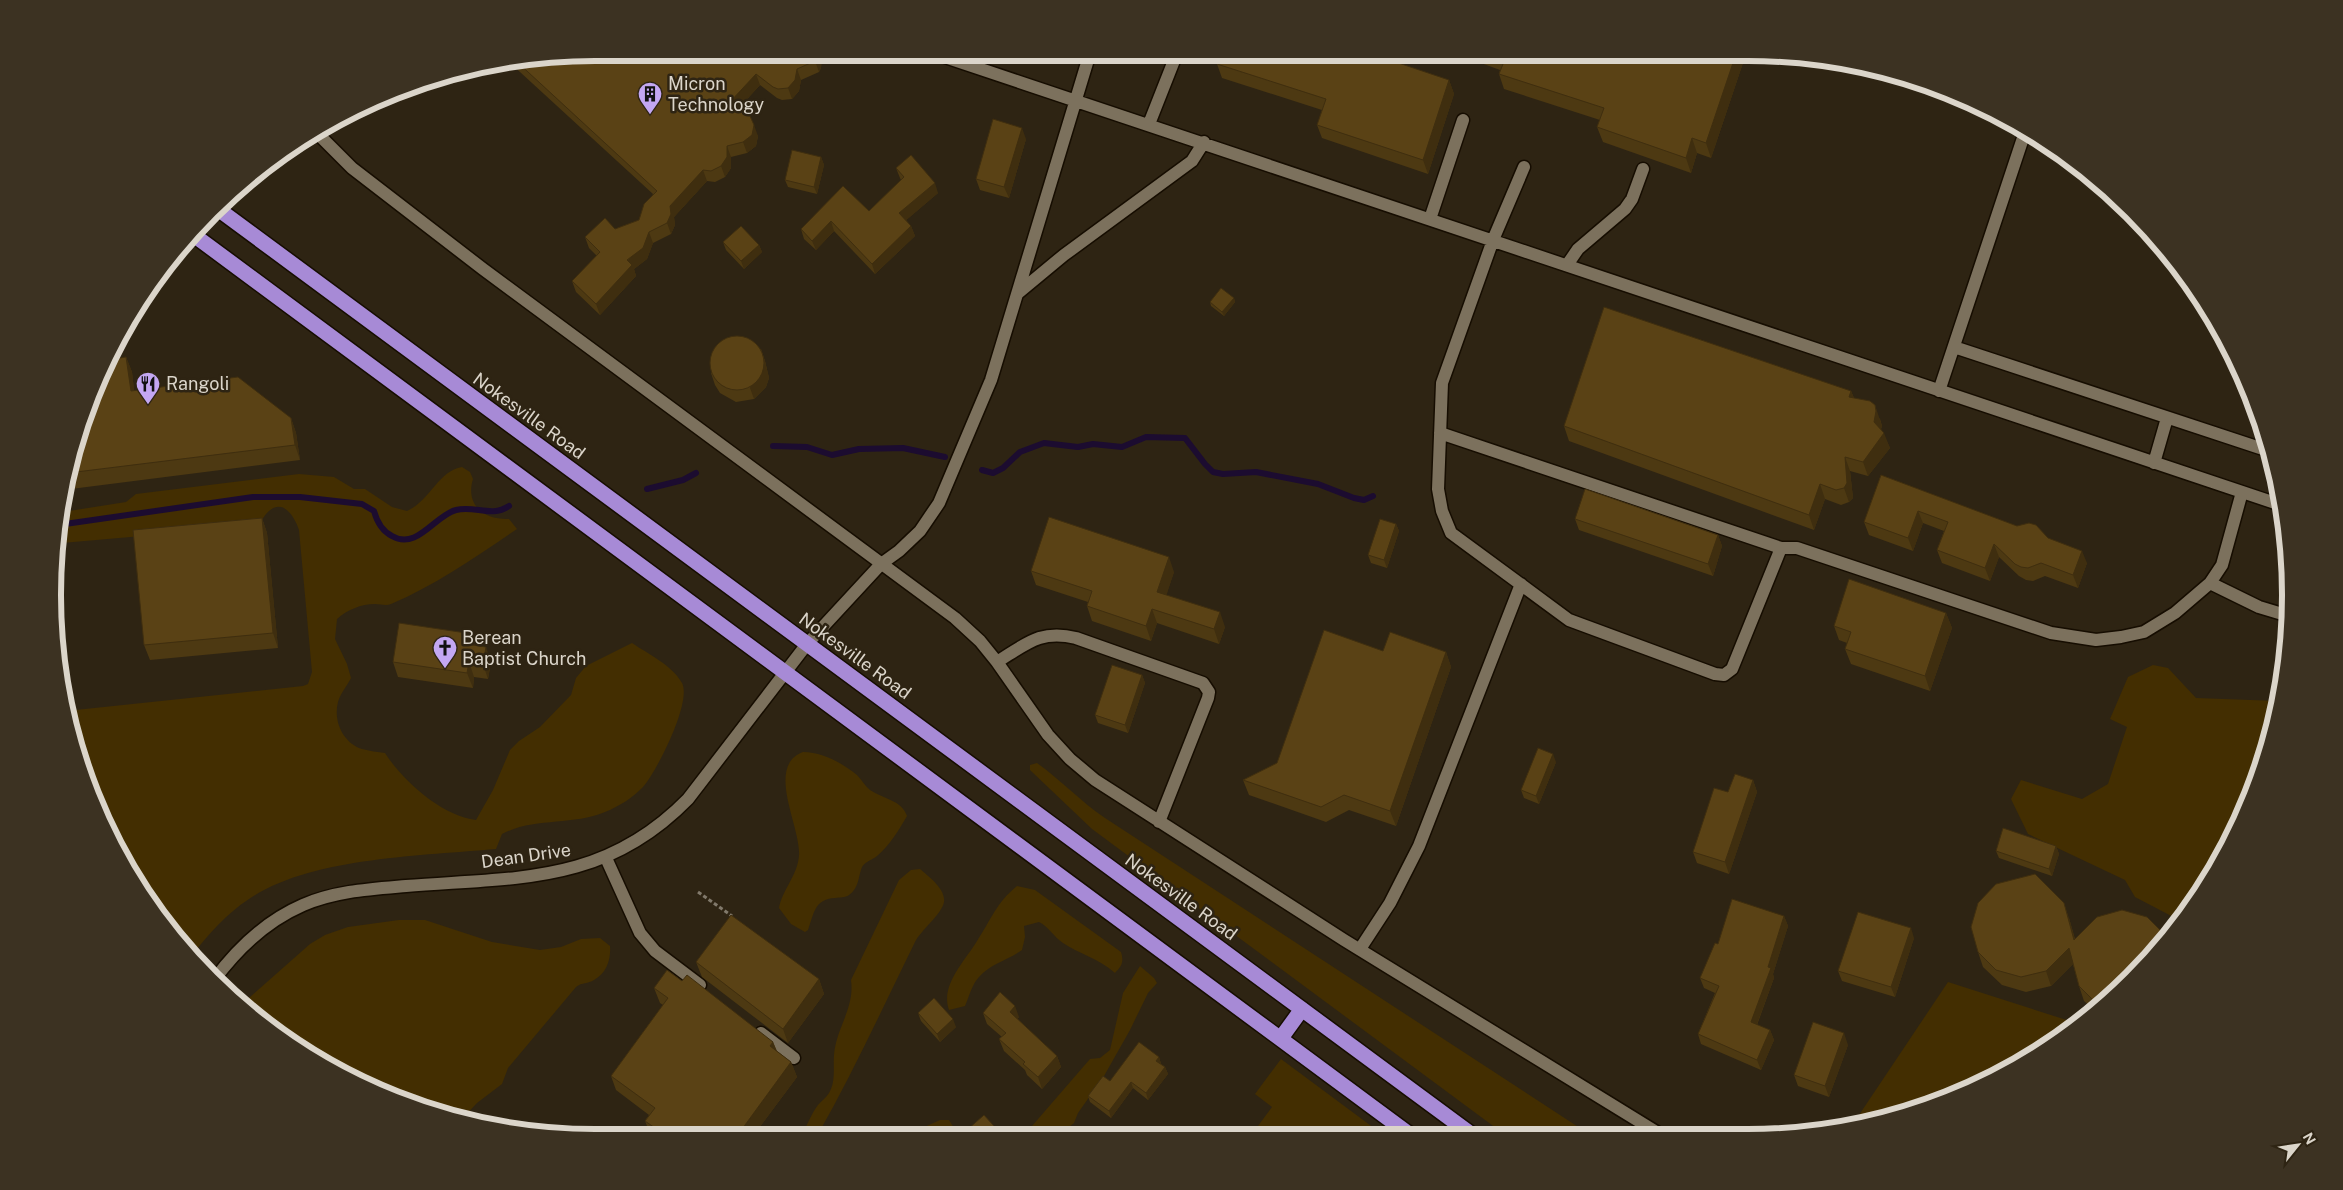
<svg xmlns="http://www.w3.org/2000/svg" width="2343" height="1190" viewBox="0 0 2343 1190" font-family="'Public Sans',sans-serif">
<style>
.green{fill:#432e01}
.lines{fill:none;stroke-linecap:round;stroke-linejoin:round}
.stream{stroke:#1c0c30;stroke-width:6}
.lane-casing{stroke:#160d01;stroke-width:15}
.street-casing{stroke:#160d01;stroke-width:15}
.highway-casing{stroke:#160d01;stroke-width:18}
.path{stroke:#81796b;stroke-width:3;stroke-dasharray:4 2.5;stroke-linecap:butt}
.lane{stroke:#7c715d;stroke-width:12}
.street{stroke:#7c715d;stroke-width:12}
.highway{stroke:#a78ad6;stroke-width:15}
.wall{fill:#4d3912}
.shaded-wall{fill:#3f2e0f}
.building{fill:#5a4215;stroke:#3f2e0f}
.labels{text-anchor:middle;stroke-width:5;stroke-linejoin:round;paint-order:stroke}
.poi-label{font-size:18px;fill:#dbd5ca;stroke:#2e2413;text-anchor:start}
.street-label{font-size:18px;fill:#dbd5ca;stroke:#2e2413}
.rim{fill:none;stroke:#dbd5ca;stroke-width:6}
</style>
<rect width="100%" height="100%" fill="#2e2413"/>
<path class="green" d="M462 467 470 472 473 479C465 505 484 520 509 519L517 529C477 556 436 585 391 604 386 606 381 604 375 604 361 604 347 610 337 619L335 639 347 664 351 678C347 686 340 694 338 702 333 721 343 743 362 749 369 751 378 752 385 753 403 781 442 816 476 820L493 790 510 750 519 741 540 727 571 695 576 678 586 666 632 643C648 654 672 665 682 683 692 702 657 771 643 787 632 798 620 806 605 812 572 826 534 817 502 834L496 849C422 856 311 857 249 899 226 914 209 934 192 955 176 936 158 917 144 896 110 846 78 770 66 711L303 686 308 684 312 672 299 530C295 518 284 498 269 511 263 516 262 522 256 526L62 543 69 511 126 502 136 494 299 474 334 477 354 489H365L392 507 407 511C430 501 438 471 462 467Z
M2153 665 2168 668 2196 698 2278 701 2272 735 2235 835 2181 921 2135 897 2125 880 2028 834 2011 799 2021 780 2082 799 2108 784 2127 727 2110 719 2128 677Z
M803 752C823 752 842 763 857 775 862 780 865 786 870 790 883 799 902 800 907 816 899 830 889 846 877 856 872 860 866 861 862 867 858 877 859 888 849 895 845 898 840 897 835 898 814 899 814 914 808 930L805 932 791 924 779 908C782 890 798 875 799 855 801 827 765 766 803 752Z
M1037 763C1061 780 1080 801 1105 818L1589 1134H1504L1092 829 1030 770V765Z
M920 869C928 876 946 889 944 902 942 914 921 930 915 942 883 1007 853 1073 817 1136H801C807 1126 811 1114 818 1105 821 1101 826 1098 829 1093 836 1082 833 1067 834 1055 836 1028 855 1008 851 980L899 880 911 870Z
M1017 886 1035 890 1121 952C1124 962 1122 966 1115 973 1098 958 1079 954 1063 943 1054 937 1049 927 1039 922L1024 926 1025 937 1022 950C1008 960 990 964 979 977 972 984 969 997 965 1006L949 1010C940 985 965 961 977 941 991 920 996 903 1017 886Z
M399 920H425L492 942 540 950 561 947 581 939 600 938 610 946C611 959 607 973 594 980 588 984 582 982 576 987L508 1068 502 1084 477 1103 461 1120 455 1119 355 1082 293 1046 242 1004 310 944 325 935 348 927Z
M1140 966 1154 978 1157 983 1148 993 1130 1030 1104 1076 1078 1113 1074 1123 1059 1135H1028L1035 1128 1032 1126 1090 1059 1100 1058 1110 1050 1123 993Z
M1948 982 2079 1024 1955 1096 1853 1124Z
M1281 1059 1382 1134H1252L1272 1107 1255 1094Z
M940 1120H949L954 1128 953 1135H915L920 1129Z"/>
<g class="lines">
<path class="stream" d="M773 446 807 447 832 455 859 449 903 448 945 457
M982 470 993 473 1003 468 1020 452 1044 443 1078 447 1093 444 1122 447 1146 437 1185 438 1205 464 1213 472 1223 474 1256 472 1318 484 1354 498 1364 500 1373 496
M647 489 683 480 696 473
M58 525 253 497H300L362 504 374 511C377 522 382 531 392 536 417 551 435 515 456 510 475 505 491 518 509 506"/>
<defs>
<path id="lane" d="M933 53 2281 505
M1149 124 1177 53
M315 131 352 168 483 269 955 618 980 641 997 662 1048 735 1070 759 1095 780 1344 940 1658 1133
M1524 167 1493 240 1442 383 1438 489 1442 511 1451 533 1569 620 1715 674 1724 675 1732 669 1781 548H1797L2051 633 2096 640 2121 637 2144 632 2175 613 2210 583 2222 565 2242 492
M1430 219 1463 120
M1567 265 1578 249 1625 209 1632 199 1643 169
M1017 294 1064 255 1192 161 1204 142
M1954 347 2269 451
M1939 391 2024 135 2038 139
M1440 433 1781 548
M2154 463 2167 418
M2210 583 2259 607 2289 616
M807 644 881 564 899 551 920 531 939 503 991 380 1090 53
M997 662C1026 644 1041 629 1076 638L1203 683 1209 692 1208 698 1159 822
M606 858 640 933 655 951 700 985
M1360 949 1390 903 1419 846 1521 584
M761 1033 794 1058"/>
<path id="street" d="M214 980C237 949 266 921 303 905 335 891 371 889 406 886 517 877 604 885 688 799L807 644"/>
<path id="highway" d="M218 209 1471 1134
M191 233 1409 1134
M1281 1038 1302 1009"/>
</defs>
<use href="#lane" class="lane-casing"/>
<use href="#street" class="street-casing"/>
<use href="#highway" class="highway-casing"/>
<path class="path" d="M698 892 732 916"/>
<use href="#lane" class="lane"/>
<use href="#street" class="street"/>
<use href="#highway" class="highway"/>
</g>
<path class="wall" d="M595 52 822 57 821 68 819 72 801 80 799 91 792 99 782 100 777 98 760 85 738 109 758 136 756 146 747 153 731 157V168L725 177 715 182 707 181 674 217 675 225 671 234 653 243 647 259 634 269 636 276 600 315 576 292 572 281 597 256 589 248 585 237 615 229 639 220 653 194 508 61Z
M1026 53H1065L1027 57Z
M1454 53 1746 54 1711 158 1697 153 1691 173 1603 142 1597 127 1600 120 1504 89 1499 74 1500 70Z
M1217 64 1449 80 1454 94 1428 174 1322 138 1317 125 1322 110 1222 78Z
M1026 139 1009 198 980 190 976 179Z
M821 157 824 165 817 194 788 187 785 180Z
M896 168 938 193 906 220 911 226 915 236 875 274 834 231 816 250 804 239 801 229 869 211 901 180 900 178Z
M723 242 759 245 762 252 744 269 726 250Z
M1234 298 1235 302 1224 316 1211 306 1210 302Z
M761 349 765 361 769 378 766 387 754 399 736 402 720 393 715 385 711 373Z
M126 357 132 372 134 391 291 418 296 433 300 460 63 490 94 388Z
M1851 391 1854 398 1880 419 1882 426 1881 429 1890 448 1868 476 1850 471 1853 498 1849 502 1841 505 1825 499 1814 530 1569 441 1564 426Z
M1881 475 2048 538 2087 563 2078 588 2045 576 2033 581 2026 580 2019 576 1999 557 1990 581 1942 563 1937 550 1944 531 1923 523 1913 551 1869 535 1864 522Z
M262 518 267 533 278 648 150 660 144 645Z
M1575 519 1718 535 1722 546 1713 576 1579 530Z
M1396 524 1399 531 1387 568 1371 563 1368 555Z
M1031 571 1174 572 1166 595 1225 627 1219 644 1157 623 1151 641 1092 621 1087 606 1088 602 1036 585Z
M1946 613 1952 628 1930 691 1851 664 1845 649 1847 643 1839 640 1834 626Z
M473 634 477 646 491 662 488 679 474 677 473 688 398 677 393 662Z
M1383 651 1446 652 1451 667 1396 826 1349 810 1326 822 1249 795 1243 780 1277 763Z
M1142 675 1145 683 1128 733 1098 723 1095 715Z
M1556 762 1539 804 1524 798 1521 790Z
M1753 780 1757 792 1729 874 1697 863 1693 852 1728 792Z
M2056 846 2059 854 2052 876 1999 858 1996 851Z
M1784 916 1788 926 1773 974 1774 978 1757 1025 1770 1030 1774 1040 1761 1070 1701 1044 1698 1034 1715 993 1704 988 1700 978 1718 944Z
M2069 918 2075 939 2166 937 2094 1010 2084 1001 2079 986 2073 964 2051 986 2026 992 2002 985 1983 967 1978 952Z
M1914 938 1895 997 1842 981 1838 971Z
M696 962 819 979 824 994 788 1043 702 977Z
M682 981 773 1042 777 1051 791 1062 797 1077 753 1136H651L645 1121 649 1115 616 1090 611 1076 663 1005 660 1003 654 988Z
M918 1013 956 1027 940 1042 921 1021Z
M983 1013 1019 1017 1017 1019 1057 1056 1061 1067 1042 1089 1027 1075 1025 1070 1004 1051 999 1039 1002 1037 987 1024Z
M1848 1045 1829 1097 1798 1086 1794 1075Z
M1159 1057 1161 1064 1165 1067 1168 1074 1148 1100 1133 1088 1111 1118 1090 1102 1088 1096 1110 1081Z"/>
<path class="shaded-wall" d="M817 53H820L822 57 821 68 819 72 815 61Z
M1736 54H1746L1711 158 1706 143Z
M797 69 801 80 799 91 792 99 788 88Z
M756 74 760 85 733 114 729 103Z
M1449 80 1454 94 1428 174 1423 160Z
M754 125 758 136 756 146 747 153 743 142Z
M1022 128 1026 139 1009 198 1004 187Z
M1692 138 1697 153 1691 173 1686 158Z
M727 146 731 157V168L725 177 721 166Z
M821 157 824 165 817 194 814 187Z
M703 170 707 181 674 217 675 225 671 234 667 223 670 206Z
M935 183 938 193 903 223 899 213Z
M831 221 834 231 816 250 812 241Z
M911 226 915 236 875 274 872 264Z
M649 232 653 243 647 259 634 269 636 276 600 315 596 304Z
M759 245 762 252 744 269 741 261Z
M1234 298 1235 302 1224 316 1222 312Z
M761 349 765 361 769 378 766 387 754 399 750 388Z
M126 357 132 372 136 406 131 391Z
M1851 391 1857 406 1849 397Z
M1875 405 1882 426 1879 436 1874 422Z
M291 418 296 433 300 460 295 445Z
M1884 433 1890 448 1868 476 1863 462Z
M1845 457 1850 471 1853 498 1849 502 1844 488Z
M1820 484 1825 499 1814 530 1809 515Z
M1918 511 1923 523 1913 551 1908 538Z
M262 518 267 533 278 648 273 633Z
M1396 524 1399 531 1387 568 1384 560Z
M1718 535 1722 546 1713 576 1708 564Z
M1994 544 1999 557 1990 581 1985 568Z
M2082 551 2087 563 2078 588 2073 575Z
M1169 557 1174 572 1163 606 1157 592Z
M1152 609 1157 623 1151 641 1146 626Z
M1220 612 1225 627 1219 644 1214 629Z
M1946 613 1952 628 1930 691 1925 676Z
M473 634 479 649 472 645Z
M486 647 491 662 488 679 483 664Z
M1446 652 1451 667 1396 826 1390 811Z
M469 662 474 677 473 688 467 673Z
M1142 675 1145 683 1128 733 1125 725Z
M1553 754 1556 762 1539 804 1536 796Z
M1753 780 1757 792 1729 874 1725 862Z
M2056 846 2059 854 2052 876 2049 869Z
M2064 903 2069 918 2079 955 2074 940Z
M1784 916 1788 926 1773 974 1774 978 1754 1032 1751 1022Z
M1911 928 1914 938 1895 997 1891 987Z
M2069 948 2074 963 2051 986 2046 971Z
M819 979 824 994 788 1043 783 1029Z
M1015 1006 1019 1017 1014 1023 1010 1012Z
M953 1019 956 1027 940 1042 937 1034Z
M1770 1030 1774 1040 1761 1070 1757 1060Z
M1844 1033 1848 1045 1829 1097 1825 1086Z
M773 1042 779 1057 770 1046Z
M1057 1056 1061 1067 1042 1089 1038 1077Z
M1159 1057 1161 1064 1159 1067 1156 1061Z
M791 1062 797 1077 753 1136H737Z
M1165 1067 1168 1074 1148 1100 1146 1093Z
M1131 1082 1133 1088 1111 1118 1109 1111Z"/>
<path class="building" d="M595 52 817 53V57L815 61 797 69 795 80 788 88 778 89 773 87 756 74 729 103 750 116 754 125 752 135 743 142 727 146V157L721 166 711 171 703 170 670 206 671 214 667 223 649 232 643 248 627 260 632 265 596 304 572 281 600 252 585 237 605 218 615 229 639 220 644 204 657 191 515 60Z
M1220 53H1369L1449 80 1423 160 1317 125 1326 99 1217 64Z
M1490 53 1736 54 1706 143 1692 138 1686 158 1597 127 1604 108 1499 74 1505 59Z
M993 119 1022 128 1004 187 976 179Z
M792 150 821 157 814 187 785 180Z
M911 155 935 183 899 213 911 226 872 264 831 221 812 241 801 229 843 186 869 211 904 177 896 168Z
M741 226 759 245 741 261 723 242Z
M1221 288 1234 298 1222 312 1210 302Z
M1604 307 1851 391 1849 397 1870 401 1875 405 1876 411 1874 422 1884 433 1863 462 1845 457 1847 483 1844 488 1836 490 1820 484 1809 515 1564 426Z
M710 363a27 27 0 1 1 54 0a27 27 0 1 1-54 0Z
M126 357 131 391 238 377 291 418 295 445 68 473 94 388 107 360Z
M1881 475 2017 526 2029 523 2036 525 2048 538 2082 551 2073 575 2041 563 2028 568 2021 567 2015 564 1994 544 1985 568 1937 550 1948 522 1918 511 1908 538 1864 522Z
M1585 489 1718 535 1708 564 1575 519Z
M1049 517 1169 557 1157 592 1220 612 1214 629 1152 609 1146 626 1087 606 1092 591 1031 571Z
M262 518 273 633 144 645 133 530Z
M1380 519 1396 524 1384 560 1368 555Z
M1849 579 1946 613 1925 676 1845 649 1851 632 1834 626Z
M399 623 473 634 472 645 486 647 483 664 469 662 467 673 393 662Z
M1324 630 1383 651 1390 632 1446 652 1390 811 1344 795 1321 807 1243 780 1277 763Z
M1112 665 1142 675 1125 725 1095 715Z
M1538 748 1553 754 1536 796 1521 790Z
M1735 774 1753 780 1725 862 1693 852 1714 788 1728 792Z
M2003 828 2056 846 2049 869 1996 851Z
M2035 874 2064 903 2074 940 2097 917 2122 910 2147 917 2166 936V937L2099 1005 2097 1004 2079 986 2069 948 2046 971 2021 977 1996 970 1978 952 1971 927 1978 903 1996 884Z
M1732 899 1784 916 1768 967 1771 968 1751 1022 1770 1030 1757 1060 1698 1034 1719 986 1700 978 1715 943 1718 944Z
M1858 912 1911 928 1891 987 1838 971Z
M731 915 819 979 783 1029 696 962Z
M667 970 682 981 687 975 773 1042 770 1046 791 1062 737 1136H664L665 1135 645 1121 655 1108 611 1076 668 998 654 988Z
M1000 992 1015 1006 1010 1012 1057 1056 1038 1077 1023 1064 1025 1062 999 1039 1006 1033 983 1013Z
M934 998 953 1019 937 1034 918 1013Z
M1813 1022 1844 1033 1825 1086 1794 1075Z
M1139 1042 1159 1057 1156 1061 1165 1067 1146 1093 1131 1082 1109 1111 1088 1096 1103 1076 1110 1081Z
M984 1115 1002 1135H972L967 1130Z"/>
<defs>
<symbol id="building-pin" viewBox="-11 -11 22 30"><path d="M0 17L-7.5 6A9.5 9.5 0 1 1 7.5 6Z" fill="#c3a7f2" stroke="#2e2413"/><path d="M-4-6H4V6H1V3H-1V6H-4ZM-2.5-4.3h1.7v1.8h-1.7ZM.8-4.3h1.7v1.8H.8ZM-2.5-1h1.7V.8h-1.7ZM.8-1h1.7V.8H.8Z" fill="#111"/></symbol>
<symbol id="restaurant-pin" viewBox="-11 -11 22 30"><path d="M0 17L-7.5 6A9.5 9.5 0 1 1 7.5 6Z" fill="#c3a7f2" stroke="#2e2413"/><path d="M-5-6h1v4h1v-4h1v4h1v-4h1v5L-1.5 .5V6h-2V.5L-5-1ZM5-6V6H3V1.5H1.5Q1.5-4 5-6Z" fill="#111"/></symbol>
<symbol id="church-pin" viewBox="-11 -11 22 30"><path d="M0 17L-7.5 6A9.5 9.5 0 1 1 7.5 6Z" fill="#c3a7f2" stroke="#2e2413"/><path d="M-1.2-6h2.4v3.5h3.3v2.4h-3.3V6h-2.4V-.1h-3.3v-2.4h3.3Z" fill="#111"/></symbol>
</defs>
<g fill-rule="evenodd">
<use href="#building-pin" x="636" y="80" width="28" height="38"/>
<use href="#restaurant-pin" x="134" y="370" width="28" height="38"/>
<use href="#church-pin" x="431" y="634" width="28" height="38"/>
</g>
<g class="labels">
<g class="poi-label">
<text x="668" y="90">Micron<tspan x="668" dy="21">Technology</tspan></text>
<text x="166" y="390">Rangoli</text>
<text x="462" y="644">Berean<tspan x="462" dy="21">Baptist Church</tspan></text>
</g>
<g class="street-label">
<text transform="translate(529 416) rotate(36)" y="6">Nokesville Road</text>
<text transform="translate(855 656) rotate(36)" y="6">Nokesville Road</text>
<text transform="translate(526 856) rotate(-8)" y="6">Dean Drive</text>
<text transform="translate(1181 897) rotate(36)" y="6">Nokesville Road</text>
</g>
</g>
<path d="M0 0H2343V1190H0ZM595 61H1748A534 534 0 0 1 2282 595V595A534 534 0 0 1 1748 1129H595A534 534 0 0 1 61 595V595A534 534 0 0 1 595 61Z" fill="#3c3222" fill-rule="evenodd"/>
<path class="rim" d="M595 61H1748A534 534 0 0 1 2282 595V595A534 534 0 0 1 1748 1129H595A534 534 0 0 1 61 595V595A534 534 0 0 1 595 61Z"/>
<g transform="translate(2298 1145) rotate(60)" stroke="#2e2413" stroke-width="4" paint-order="stroke">
<path d="M0-4L9 19L0 12L-9 19Z" fill="#dbd5ca"/>
<text y="-8" font-size="14" font-weight="bold" text-anchor="middle" fill="#dbd5ca">N</text>
</g>
</svg>
